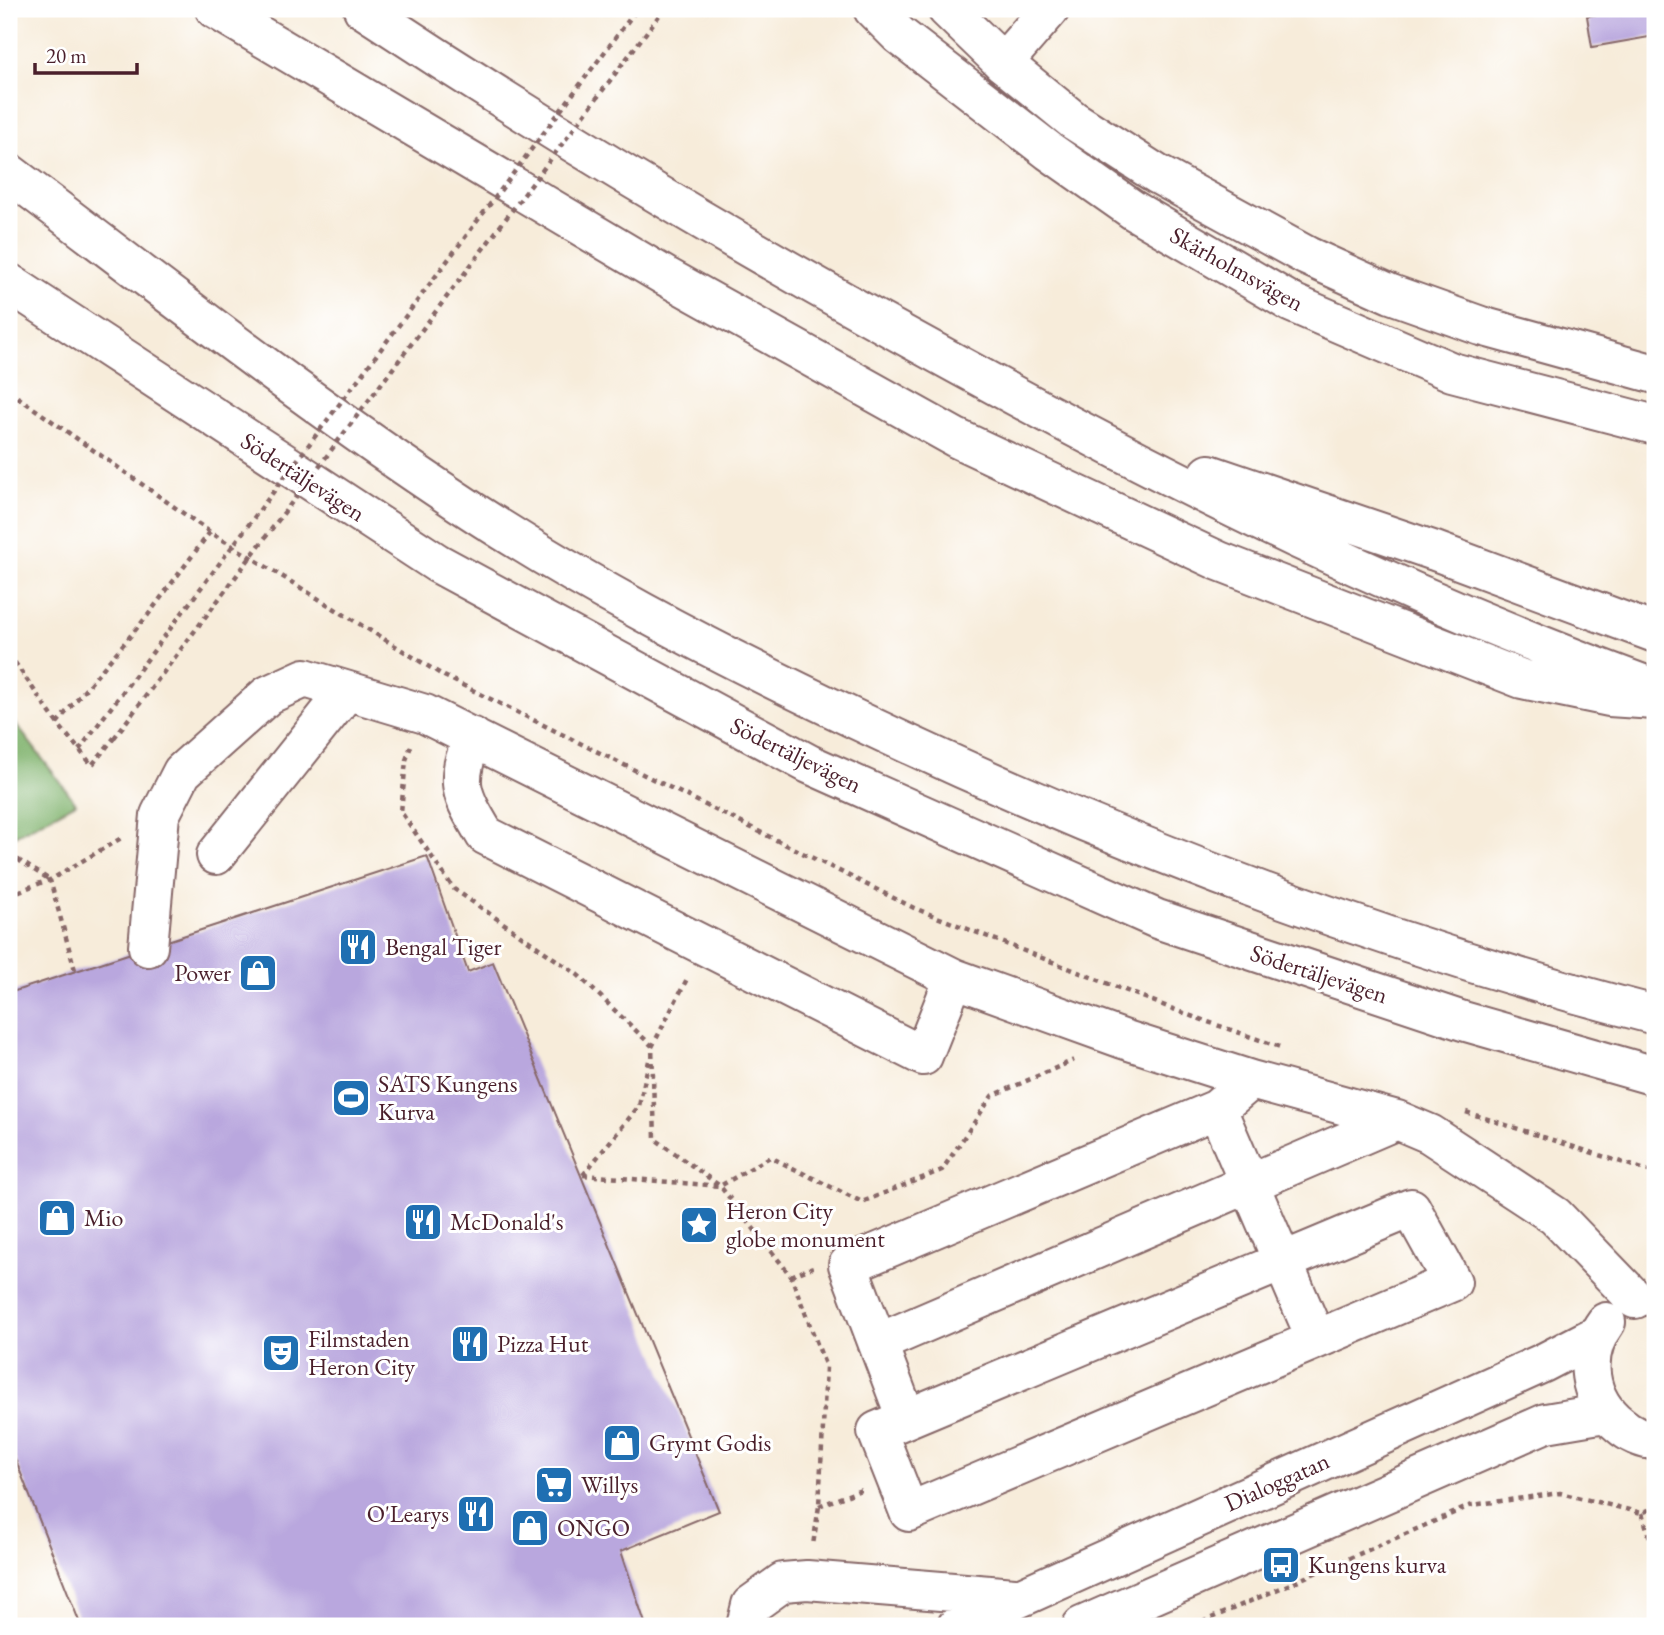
<svg xmlns="http://www.w3.org/2000/svg" width="1664" height="1635" viewBox="0 0 1664 1635" font-family="'EB Garamond',serif">
<style>
.forest{fill:#81b46e;stroke:#666a4c;stroke-width:2}
.building{fill:#b9a7de}
.lines{fill:none;stroke-linecap:round;stroke-linejoin:round}
.minor-casing{stroke:#876768;stroke-width:42}
.major-casing{stroke:#876768;stroke-width:42}
.highway-casing{stroke:#876768;stroke-width:42}
.path{stroke:#876768;stroke-width:4.5;stroke-dasharray:5 5;stroke-linecap:butt}
.minor{stroke:#fff;stroke-width:38}
.major{stroke:#fff;stroke-width:38}
.highway{stroke:#fff;stroke-width:38}
.path-bridge{stroke:#876768;stroke-width:4.5;stroke-dasharray:5 5;stroke-linecap:butt}
.labels{text-anchor:middle;stroke-width:6;stroke-linejoin:round;paint-order:stroke}
.street-label{font-size:24px;fill:#4a1f2b;stroke:#fff}
.poi-label{font-size:24px;fill:#4a1f2b;stroke:#fff;text-anchor:start}
</style>
<rect width="100%" height="100%" fill="#fff"/>
<filter id="ink" filterUnits="userSpaceOnUse"><feTurbulence type="fractalNoise" baseFrequency=".0143" numOctaves="2"/><feDisplacementMap in="SourceGraphic" scale="14" xChannelSelector="R" yChannelSelector="G"/><feConvolveMatrix kernelMatrix="1 2 1 2 8 2 1 2 1" color-interpolation-filters="sRGB"/></filter>
<filter id="wash" filterUnits="userSpaceOnUse"><feTurbulence type="fractalNoise" baseFrequency=".00686" numOctaves="4" result="noise"/><feDisplacementMap in="SourceGraphic" scale="28" xChannelSelector="R" yChannelSelector="G"/><feGaussianBlur stdDeviation="1.57" result="paint"/><feColorMatrix in="noise" values="0 0 0 0 0 0 0 0 0 0 0 0 0 0 0 0 0 1.4 0 .05"/><feComposite in="paint" operator="in"/></filter>
<g filter="url(#wash)">
<rect width="100%" height="100%" fill="#f7ecda"/>
<path class="forest" d="M9 715 76 803 9 839Z"/>
<g id="blocks">
<path class="building" d="M1628 9H1655V36L1592 47 1587 16Z
M427 856 468 972 493 962 719 1511 621 1551 646 1626H81L9 1443V993Z"/>
</g>
</g>
<g filter="url(#ink)">
<use href="#blocks" fill-opacity="0" stroke="#876768" stroke-width="2"/>
<g class="lines">
<defs>
<path id="minor" d="M1003 63 1050 9
M473 737C454 783 460 793 485 835L923 1056 954 978
M216 855 347 691
M148 947 160 815 182 772 268 695 305 678 425 714 954 978 1123 1039 1251 1080 1397 1120 1430 1134 1555 1216 1635 1299
M1217 1109 1316 1339
M1411 1208 1452 1282 909 1512 877 1431Z
M1606 1322C1581 1356 1587 1399 1620 1425 1629 1433 1643 1440 1655 1440
M878 1343 1397 1120
M906 1418 848 1265 1217 1109 1251 1080
M746 1626 751 1605 783 1582 807 1580 1014 1597
M957 1626 1543 1363 1597 1335
M1082 1626 1546 1423 1605 1413"/>
<path id="major" d="M873 9 899 35 1049 151 1133 210 1292 303 1452 372 1655 425
M947 9 1003 63 1073 120 1157 174 1307 256 1391 294 1481 326 1655 374"/>
<path id="highway" d="M215 9 665 276 956 438 1219 561 1522 679 1609 697 1655 700
M363 9C557 137 757 256 962 367 1181 487 1405 597 1640 683
M9 173C151 280 291 390 439 489 570 578 714 652 857 720 1114 842 1379 944 1655 1015
M9 283 437 563 809 764 1157 919 1463 1021 1655 1076
M1209 474 1435 551 1655 633"/>
</defs>
<use href="#minor" class="minor-casing"/>
<use href="#major" class="major-casing"/>
<use href="#highway" class="highway-casing"/>
<path class="path" d="M9 391 210 532 444 676 914 908 1191 1016 1283 1048
M9 654 57 723 92 765 114 738
M57 723 148 615 210 532
M411 746 406 760 401 812 454 889 578 975 652 1046 655 1139 720 1186 791 1276 826 1367 819 1506 813 1545
M79 750 97 726
M9 854 50 880
M9 895 49 880
M75 970 50 880 123 837
M9 981 13 991
M652 1047 688 977
M1466 1112 1655 1173
M583 1175 720 1186 770 1157 862 1202 942 1170 992 1096 1074 1060
M583 1175 639 1106 650 1056
M791 1276 813 1267
M819 1506 861 1490
M1642 1513 1655 1554
M1193 1626 1472 1505 1560 1493 1642 1513 1655 1507"/>
<use href="#minor" class="minor"/>
<use href="#major" class="major"/>
<use href="#highway" class="highway"/>
<path class="path-bridge" d="M97 726 637 9
M114 738 664 9"/>
</g>
</g>
<defs>
<symbol id="restaurant-square" viewBox="-11 -11 22 22"><rect x="-9" y="-9" width="18" height="18" rx="4" fill="#1f6fb2" stroke="#fff"/><path d="M-5-6h1v4h1v-4h1v4h1v-4h1v5L-1.5 .5V6h-2V.5L-5-1ZM5-6V6H3V1.5H1.5Q1.5-4 5-6Z" fill="#fff"/></symbol>
<symbol id="shop-square" viewBox="-11 -11 22 22"><rect x="-9" y="-9" width="18" height="18" rx="4" fill="#1f6fb2" stroke="#fff"/><path d="M-5-2.5h2.3a2.7 3.5 0 0 1 5.4 0H5L5.5 6h-11ZM-1.5-2.5h3a1.5 2.3 0 0 0-3 0Z" fill="#fff"/></symbol>
<symbol id="stadium-square" viewBox="-11 -11 22 22"><rect x="-9" y="-9" width="18" height="18" rx="4" fill="#1f6fb2" stroke="#fff"/><path d="M0-5a6.5 5 0 1 0 0 10a6.5 5 0 1 0 0-10ZM-3.5-1.8h7v3.6h-7Z" fill="#fff"/></symbol>
<symbol id="sight-square" viewBox="-11 -11 22 22"><rect x="-9" y="-9" width="18" height="18" rx="4" fill="#1f6fb2" stroke="#fff"/><path d="M0-6L1.8-2.2L6-1.7L2.9 1.2L3.7 5.4L0 3.3L-3.7 5.4L-2.9 1.2L-6-1.7L-1.8-2.2Z" fill="#fff"/></symbol>
<symbol id="theatre-square" viewBox="-11 -11 22 22"><rect x="-9" y="-9" width="18" height="18" rx="4" fill="#1f6fb2" stroke="#fff"/><path d="M-5-5.5Q0-4 5-5.5V0Q5 5 0 6Q-5 5-5 0ZM-3.3-2.5H-1v1.5H-3.3ZM1-2.5H3.3v1.5H1ZM-2.8 1Q0 5.5 2.8 1Z" fill="#fff"/></symbol>
<symbol id="supermarket-square" viewBox="-11 -11 22 22"><rect x="-9" y="-9" width="18" height="18" rx="4" fill="#1f6fb2" stroke="#fff"/><path d="M-6-5.5h2.5l.6 2H6L4.5 2H-2.5L-4.4-4H-6ZM-1.5 3.2a1.3 1.3 0 1 0 .1 0ZM3 3.2a1.3 1.3 0 1 0 .1 0Z" fill="#fff"/></symbol>
<symbol id="bus-square" viewBox="-11 -11 22 22"><rect x="-9" y="-9" width="18" height="18" rx="4" fill="#1f6fb2" stroke="#fff"/><path d="M-5-6H5V4H4V6H2V4H-2V6H-4V4H-5ZM-3.5-4V0h7V-4ZM-3.5 1.2v1.5H-2V1.2ZM2 1.2v1.5H3.5V1.2Z" fill="#fff"/></symbol>
</defs>
<g fill-rule="evenodd">
<use href="#restaurant-square" x="336" y="925" width="44" height="44"/>
<use href="#shop-square" x="236" y="951" width="44" height="44"/>
<use href="#stadium-square" x="329" y="1076" width="44" height="44"/>
<use href="#shop-square" x="35" y="1196" width="44" height="44"/>
<use href="#restaurant-square" x="401" y="1200" width="44" height="44"/>
<use href="#sight-square" x="677" y="1203" width="44" height="44"/>
<use href="#restaurant-square" x="448" y="1322" width="44" height="44"/>
<use href="#theatre-square" x="259" y="1331" width="44" height="44"/>
<use href="#shop-square" x="600" y="1421" width="44" height="44"/>
<use href="#supermarket-square" x="532" y="1463" width="44" height="44"/>
<use href="#restaurant-square" x="454" y="1492" width="44" height="44"/>
<use href="#shop-square" x="508" y="1506" width="44" height="44"/>
<use href="#bus-square" x="1259" y="1543" width="44" height="44"/>
</g>
<g class="labels">
<g class="street-label">
<text transform="translate(1237 269) rotate(29)" y="8">Skärholmsvägen</text>
<text transform="translate(303 477) rotate(33)" y="8">Södertäljevägen</text>
<text transform="translate(796 755) rotate(26)" y="8">Södertäljevägen</text>
<text transform="translate(1319 974) rotate(18)" y="8">Södertäljevägen</text>
<text transform="translate(1277 1482) rotate(-24)" y="8">Dialoggatan</text>
</g>
<g class="poi-label">
<text x="385" y="955">Bengal Tiger</text>
<text x="231" y="981" text-anchor="end">Power</text>
<text x="378" y="1092">SATS Kungens<tspan x="378" dy="28">Kurva</tspan></text>
<text x="726" y="1219">Heron City<tspan x="726" dy="28">globe monument</tspan></text>
<text x="84" y="1226">Mio</text>
<text x="450" y="1230">McDonald's</text>
<text x="308" y="1347">Filmstaden<tspan x="308" dy="28">Heron City</tspan></text>
<text x="497" y="1352">Pizza Hut</text>
<text x="649" y="1451">Grymt Godis</text>
<text x="581" y="1493">Willys</text>
<text x="449" y="1522" text-anchor="end">O'Learys</text>
<text x="557" y="1536">ONGO</text>
<text x="1308" y="1573">Kungens kurva</text>
</g>
</g>
<rect width="1664" height="1635" fill="none" stroke="#fff" stroke-width="35"/>
<path d="M35 63v10h102v-10" fill="none" stroke="#4a1f2b" stroke-width="3.5"/>
<text x="46" y="63" font-size="21" fill="#4a1f2b" stroke="#ffffff" stroke-width="5" paint-order="stroke">20 m</text>
</svg>
